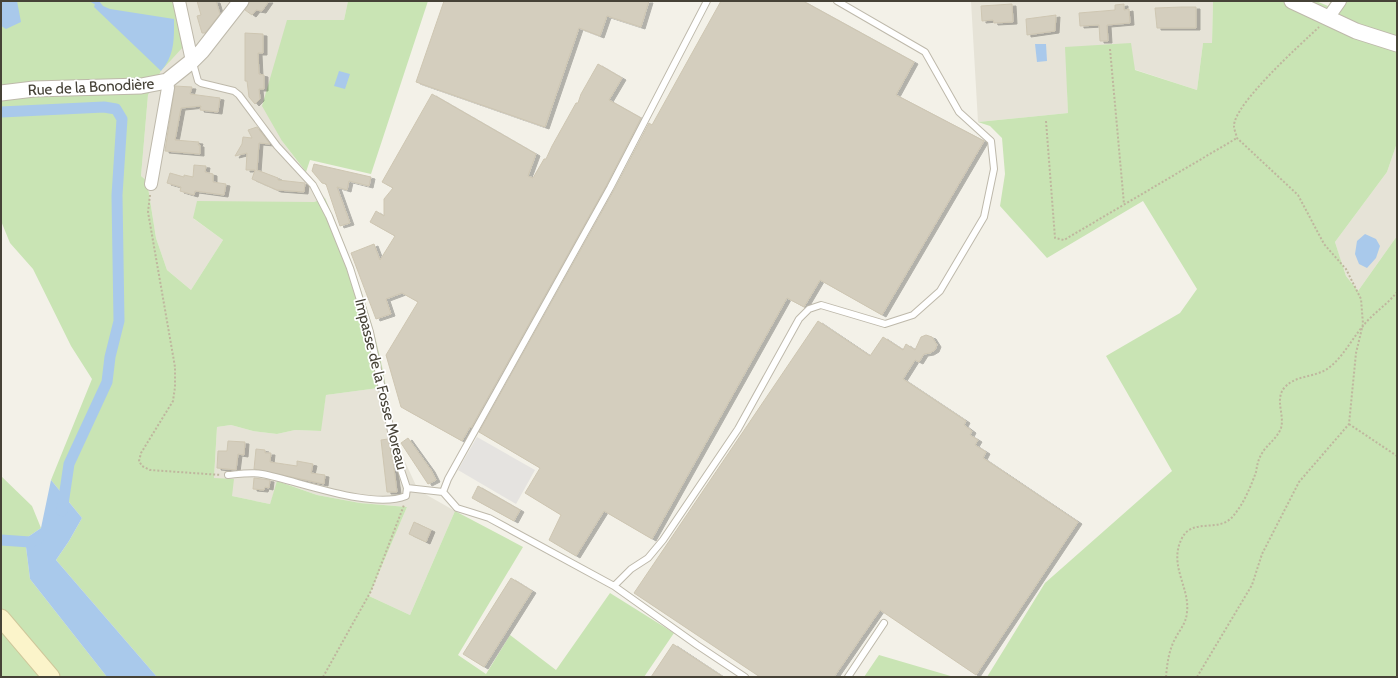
<svg xmlns="http://www.w3.org/2000/svg" width="1398" height="678" viewBox="0 0 1398 678" font-family="Cabin,sans-serif">
<style>
.residential{fill:#e6e3d7}
.green{fill:#c9e4b4}
.parking{fill:#e5e3e0}
.water{fill:#a9c9eb}
.lines{fill:none;stroke-linecap:round;stroke-linejoin:round}
.stream{stroke:#a9c9eb;stroke-width:3}
.canal{stroke:#a9c9eb;stroke-width:11}
.building{fill:#d4cebe;stroke:#cec6b2;filter:url(#shadow)}
.service-casing{stroke:#beb9ab;stroke-width:8}
.minor-casing{stroke:#beb9ab;stroke-width:14}
.tertiary-casing{stroke:#beb9ab;stroke-width:17}
.secondary-casing{stroke:#cfc79b;stroke-width:19}
.path{stroke:#bfb69e;stroke-width:2;stroke-dasharray:2 2;stroke-linecap:butt}
.service{stroke:#fff;stroke-width:6}
.minor{stroke:#fff;stroke-width:12}
.tertiary{stroke:#fff;stroke-width:15}
.secondary{stroke:#fbf4ca;stroke-width:17}
.labels{text-anchor:middle;stroke-width:3.5;stroke-linejoin:round;paint-order:stroke}
.street-label{font-size:15px;fill:#464237;stroke:#fff}
</style>
<defs>
<filter id="shadow"><feDropShadow dx="4" dy="2" stdDeviation="0" flood-color="#0004"/></filter>
</defs>
<rect width="100%" height="100%" fill="#f3f1e8"/>
<path class="residential" d="M175 1H348L344 20 282 141 325 198 314 202 194 219 223 240 191 290 167 270 156 238 147 181 141 176 148 95 161 71 169 62Z
M971 1H1213L1212 43H1203L1197 90 1066 47 1068 113 978 122Z
M1397 143V236L1358 291 1346 276 1335 242 1387 172Z
M386 387 396 442 418 490 455 511 410 615 369 596 407 507 360 503 317 495 278 481 270 504 232 496 214 478 217 427 231 425 253 431 277 434 295 430 320 431 326 395Z"/>
<path class="green" d="M1 1H175L183 47 161 71 148 95 141 176 147 181 156 238 167 270 191 290 223 240 193 218 197 201 314 202 325 198C351 258 375 322 386 387L326 395 321 431 295 430 277 434 253 431 231 425 217 427 214 478 234 479 232 496 270 504 277 481 317 495 360 503 407 507 369 596 410 615 455 511 523 547 458 655 486 674 510 635 556 670 610 593 674 633 644 677H157L56 560 69 541 82 518 51 480 92 379 71 346 33 269 10 243 1 221Z
M348 1H428L371 174 310 160 306 172 282 141 262 106 287 20H344Z
M1213 1H1316L1328 6 1331 1H1397V143L1387 172 1335 242 1346 276 1358 291 1397 236V677H987L1045 583 1172 471 1106 356 1180 313 1197 289 1143 201 1047 258 1000 206 1005 174 1002 138 990 126 978 122 1068 113 1065 47 1131 43 1135 70 1197 90 1203 43H1212Z
M1 476 32 506 41 528 25 539 30 579 107 677H1Z
M879 655 954 677H864Z"/>
<path class="parking" d="M477 437 535 470 516 504 458 470Z"/>
<path class="water" d="M1 1H17L21 22 6 29 1 26Z
M96 1H99L103 6 110 9 174 19C174 39 175 55 161 71L94 7Z
M1035 44H1046L1047 61 1037 62Z
M339 71 350 74 345 89 334 86Z
M1365 234 1376 239 1380 246 1376 258 1367 268 1359 264 1355 254 1357 241Z
M51 480 82 518 69 541 56 560 157 677H107L30 579 25 539 41 528Z"/>
<g class="lines">
<path class="stream" d="M92 1 99 5"/>
<path class="canal" d="M1 112 104 107 116 109 122 119 117 195 119 321 110 357 107 382 69 464 62 511
M1 540 30 542 38 539"/>
</g>
<path class="building" d="M197 1H216L220 14 205 33H202L197 16 201 15Z
M250 1H269L262 11 256 10 252 15 245 10Z
M444 1H649L641 27 607 16 600 36 579 28 545 127 416 82Z
M721 1H803L914 62 896 95 984 141 882 315 820 280 804 307 787 298 652 539 604 511 576 556 549 540 561 515 525 493 540 468 479 432 614 190 649 123 652 125Z
M1012 4 1013 22 994 23 993 20 982 21 981 6Z
M1124 4V10L1129 9 1130 23 1107 25 1108 41H1100L1099 25 1080 26 1079 13 1115 10V5Z
M1182 7H1196V28H1157L1155 8Z
M1056 15 1055 31 1027 35 1026 19Z
M245 33 263 34V53H258L259 74 264 75V89H259L260 99 255 104 249 97 247 81H245Z
M598 64 622 78 609 100 641 118 606 186 471 428 470 427 462 441 401 407 386 355 418 302 402 293 386 299 391 314 376 319 351 253 374 244 380 260 395 236 370 222 376 211 384 216V199L393 188 382 182 432 94 536 154 528 176 533 178 544 159H546L552 146 576 103H578L581 94Z
M175 86 192 87 190 94 220 98 218 112 200 110 201 106 181 108 175 140 199 142 198 145H200V154L165 151Z
M257 127 270 144 259 143 257 170 278 178V180L305 183 304 192 277 190 252 179 255 170H246L247 153 235 156 242 144 243 137 252 138 248 130Z
M314 164 371 177 369 186 349 181 347 190 337 187 350 223 340 226 326 184 322 183 312 171Z
M194 165 206 166 205 172 213 174V182L226 184 224 195 195 191 194 195 180 191 181 187 167 183 170 173 184 177V175L193 177Z
M818 321 870 356 883 337 903 350 906 344 915 350 921 337 926 335 932 337 937 345 935 350 930 353 924 354 919 362 915 360 903 379 966 421 964 425 972 431 970 435 978 440 975 445 986 452 983 458 1078 522 976 675 880 610 834 677H760L634 593Z
M408 438 431 470 436 480 428 484 401 443Z
M388 439 393 461 397 492H387L381 440Z
M228 441 245 442 244 455 238 454 236 470 217 468 218 451H227Z
M256 449 265 450V453H271L270 462 297 466V461L313 464 311 473 325 475 324 484 254 469Z
M254 478 270 480 269 488 265 487 264 490 253 489Z
M478 486 520 510 514 521 472 498Z
M414 522 431 530 426 542 409 534Z
M511 578 532 591 484 667 463 654Z
M673 644 723 677H651Z"/>
<g class="lines">
<defs>
<path id="service" d="M193 63 198 81 201 83 234 91 239 95 277 146 313 185 329 216 350 268 370 332 396 455 407 488 406 496C372 510 299 481 262 474 251 472 239 474 228 475
M407 488 443 492 457 508 489 518 614 586 697 645 745 677
M443 492 448 479 610 188 707 1
M614 586 631 569 648 558 663 540 738 429 799 319 809 309 821 305 885 324 913 315 940 291 984 217 994 169 991 141 959 112 925 52 837 1
M848 677 884 623"/>
<path id="minor" d="M179 1 192 61
M1328 18 1340 1
M151 184 168 88 167 81"/>
<path id="tertiary" d="M1292 1 1356 31 1397 44
M1 93 34 89 141 86 167 81 192 61 202 51 241 1"/>
<path id="secondary" d="M1 618 51 677"/>
</defs>
<use href="#service" class="service-casing"/>
<use href="#minor" class="minor-casing"/>
<use href="#tertiary" class="tertiary-casing"/>
<use href="#secondary" class="secondary-casing"/>
<path class="path" d="M1110 49 1124 204
M1046 121 1055 238 1064 240 1237 138
M150 195 148 212 175 367V387L173 401 141 453 139 461 142 466 150 470 221 475
M1349 424 1397 456
M323 677 371 591 404 505
M1166 677C1167 664 1169 650 1175 639 1180 629 1186 624 1187 612 1190 587 1168 565 1182 538 1193 517 1220 534 1234 515 1244 503 1251 486 1256 472 1257 466 1258 460 1261 455 1266 445 1277 439 1281 428 1285 415 1274 399 1285 387 1297 374 1318 378 1331 366 1344 355 1352 339 1363 326 1373 313 1387 305 1397 292
M1197 677 1252 585 1262 554 1299 482 1349 424 1356 353 1363 324 1361 299 1346 269 1324 244 1298 195 1237 138C1236 134 1234 129 1234 126 1234 104 1301 44 1319 27"/>
<use href="#service" class="service"/>
<use href="#minor" class="minor"/>
<use href="#tertiary" class="tertiary"/>
<use href="#secondary" class="secondary"/>
</g>
<g class="labels">
<g class="street-label">
<text transform="translate(91 87) rotate(-3)" y="5">Rue de la Bonodière</text>
<text transform="translate(381 384) rotate(76)" y="5">Impasse de la Fosse Moreau</text>
</g>
</g>
<rect width="1398" height="678" fill="none" stroke="#464237" stroke-width="4"/>
</svg>
